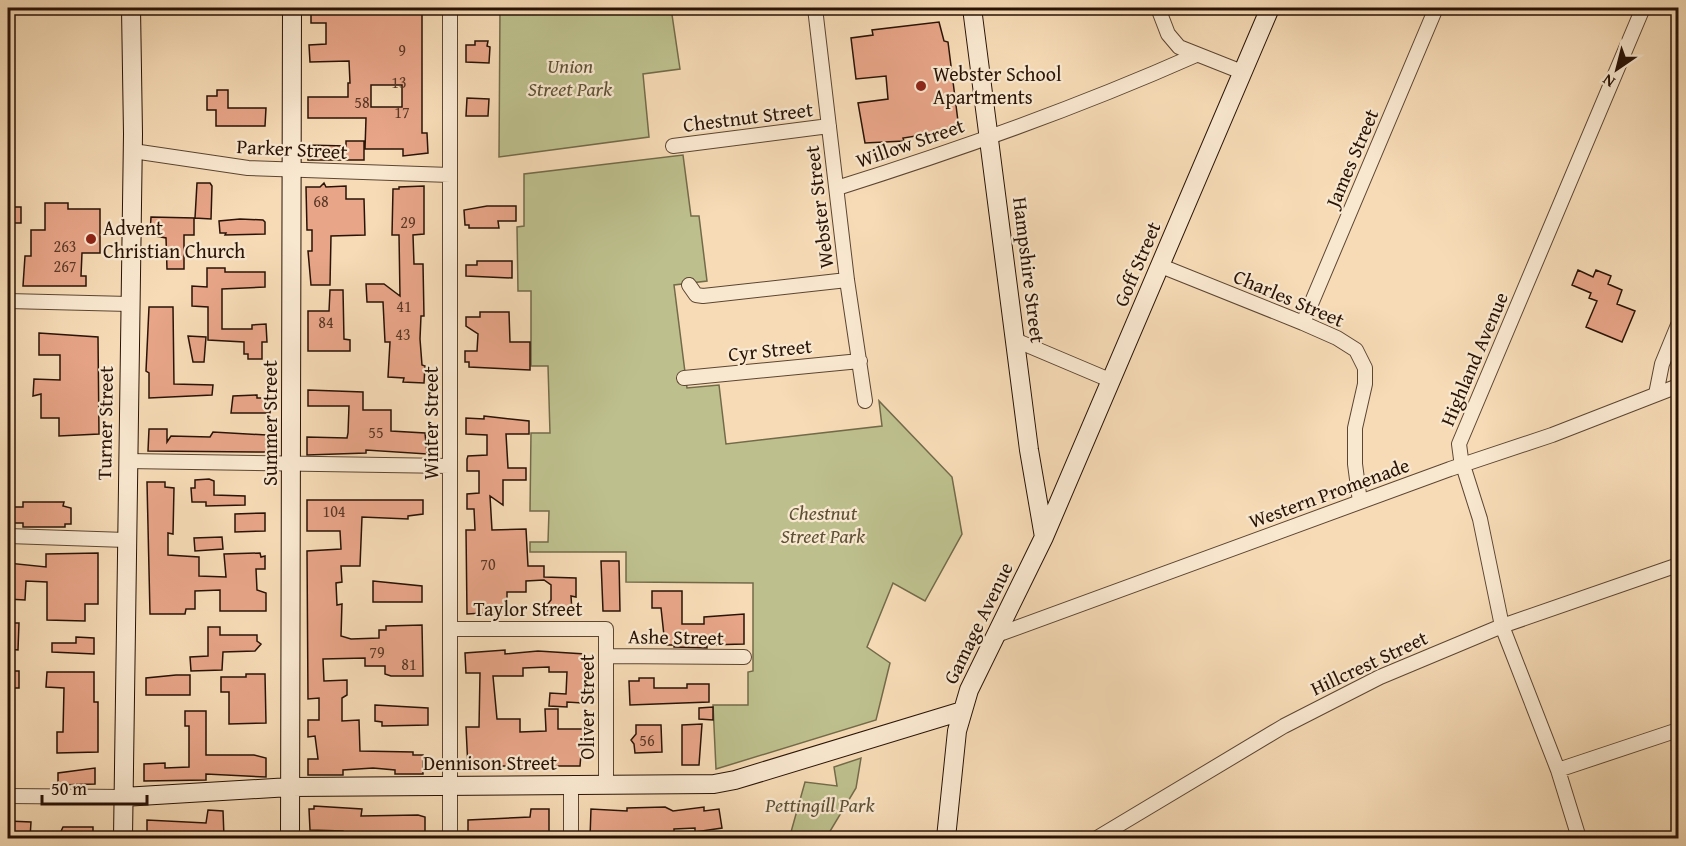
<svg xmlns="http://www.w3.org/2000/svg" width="1686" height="846" viewBox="0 0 1686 846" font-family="'Gentium Book Plus',serif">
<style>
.green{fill:#bdc08d;stroke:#736a4a;stroke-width:1.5}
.building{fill:#e8a588;stroke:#291306;stroke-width:1.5;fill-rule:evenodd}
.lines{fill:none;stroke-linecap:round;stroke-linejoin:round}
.street-casing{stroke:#5c4532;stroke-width:16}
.secondary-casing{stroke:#291306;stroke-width:20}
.street{stroke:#f9e8d0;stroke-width:14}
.secondary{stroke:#f9e8d0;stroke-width:18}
.poi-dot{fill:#8f2418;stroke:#f9e8d0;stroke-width:2}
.labels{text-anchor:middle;stroke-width:4.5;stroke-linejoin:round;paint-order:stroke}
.number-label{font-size:16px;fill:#593826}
.park-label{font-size:20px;font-style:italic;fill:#5d5035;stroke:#f9e8d0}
.poi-label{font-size:20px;fill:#291306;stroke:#f9e8d0;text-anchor:start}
.street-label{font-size:20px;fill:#291306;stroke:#f9e8d0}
</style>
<rect width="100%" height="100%" fill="#f6dbb6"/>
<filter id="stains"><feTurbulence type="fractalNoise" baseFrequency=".00333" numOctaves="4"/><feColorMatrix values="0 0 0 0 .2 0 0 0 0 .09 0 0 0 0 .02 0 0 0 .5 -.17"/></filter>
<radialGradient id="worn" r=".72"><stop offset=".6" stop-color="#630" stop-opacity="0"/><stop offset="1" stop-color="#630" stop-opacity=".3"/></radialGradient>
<path class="green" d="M500 8H671L680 69 643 74 649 137 499 157Z
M683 155 691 216H699L707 281 674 285 687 388 719 385 726 444 882 426 879 401 952 477 962 534 925 601 893 583 867 647 890 663 876 720 716 769 713 705H748V672L753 671V583L626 582V552H530V542H548L549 511H530L531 433H550L548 366H531V291H518L517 227 524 226V174Z
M861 758 856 788 826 838H778L791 832 805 782 837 786 834 767Z"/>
<path class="building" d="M311 8H422V133H427L428 153 403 156V149H365L366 118H308V97H348V83H350L349 61 310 62 309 45 326 44V23H311ZM371 85H402V107H371Z
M939 22 944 41 948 42 959 129 903 138 904 141 865 143 858 103 888 99 886 76 856 79 851 38 873 35 872 30Z
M475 41H488L487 46 490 47 489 63 466 62V45H475Z
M217 90H228V108H266L265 126H216V110H207V96H217Z
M467 98 489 99 488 116H466Z
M346 141H364V160H308V145L346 146Z
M197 183H210L212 186 211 219 195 218Z
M324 183 326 187 346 186V199H364L365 235 331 236 330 285H311L308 251H312V230H307L306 187H320Z
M424 186V234L413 235 414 264H423L424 316H421L420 339 422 365 425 366 424 383 403 382 404 378 388 377 390 342H385L383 302H367L366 284H384L400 296 399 235H392L393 189H399V187Z
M45 203H68V209H100V253H82L81 276H86V286H23L25 256H31V230H45Z
M487 206H516V221H498L499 228H469V225H465L464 210Z
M8 207H21V223H8Z
M151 217 194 218V235H184V269H167L166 238 150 235Z
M240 219 263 220 265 222V234L225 235 226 233H220L219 221Z
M477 261H512V278L466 276V265H477Z
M207 268H225V272H265V287L222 289V329H252V325L266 324 267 342H262V359H248V354H244V342L208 340V307L192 306V286L207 287Z
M1578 270 1593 277 1596 270 1611 276 1608 284 1622 290 1617 304 1635 311 1622 342 1586 327 1597 301 1589 298 1591 293 1572 285Z
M330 290H343L344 339 350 340V351H308V311H329Z
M149 307H173L174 384 213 385 212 395 149 398V373L146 371Z
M480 312H509L510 342H530V370L469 367V362H465V351H477L478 334 466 326V317H480Z
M39 333 98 337 99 434 59 436V418H41V394L33 396 34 379 60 380V355H39Z
M188 336 206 337 204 362H193Z
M308 390 363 392V410H391V431L425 433 427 454 366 450V453L307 455V437L347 438 348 433 349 406H308Z
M257 395V398H271L270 413H231L233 396Z
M484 416 529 421V434H506L508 468H526V480H503V505L490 496 492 530 526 529 528 566H544V577L576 578V597L571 596 572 611H542L551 600V585L544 580 526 581V592H507V607H501V612L467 614 466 530H475L474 509H467V494L479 493V471H467V459L468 456 487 455V435L466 434V418L484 419Z
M149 429H167V442L171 436 210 437 213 432 267 435 270 436 269 452 148 451Z
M209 479 214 481V495L245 496V505L206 506V502H192L191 488H195V480Z
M147 482H165V487L174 488 173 534 168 533V555L199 557V576L226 577 224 554 260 553 261 557 265 556V569H256L257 590 266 593V611H220V590L195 591V609H186L185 614H150Z
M307 500H423V514L408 516V519L362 517 360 566H341L342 582 336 583 337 605 342 604 341 636 351 639 379 638V630H386V626L422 625 423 676H391L385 674V666H365V658L323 659 324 681 347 680V695L342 698V721L359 720 360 751 413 752V755H423V774H395V770L373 768 343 770V775H308V759H318L315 736 308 737V720H319V698L308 699 307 551 341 549 340 531H307Z
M23 502H64L63 506 71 508V524H65V527H23V523H8V507H23Z
M265 513V531L235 532V514Z
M222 537 223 549 195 551 194 538Z
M98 553V604H85V621L47 620V582L26 581 25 600 8 599V563L46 567V554Z
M601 561H619L620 611H603Z
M373 581 422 586V602H373Z
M652 591H682V624H704V617L744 614V644L707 645V648L674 647V645H665L661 608H652Z
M8 623H19L18 650 8 649Z
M208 627H220V635H257V641L261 644 255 651 223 652 222 670 191 671 190 657 208 656Z
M76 637 94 638V654L52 652V643H76Z
M505 650V654L538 651 585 654V663H588V696H582V703L567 702V707L549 706 550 693 566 694 567 672H549V667L523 668V676H493L497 719H520V732L546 731 545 709H558V729H583L580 766H491L484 769 468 768 466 727H479L480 673H466L465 653Z
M8 671H19V688H8Z
M47 672H94V702H98V752L57 753V732H63L64 688 46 687Z
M246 674H265L266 723 229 724V692H221V677H246Z
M176 675H190V695H146V678Z
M639 678H654V688H687V684H709V702L630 705 629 681H639Z
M375 705 428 708V725L382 726V722L375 721Z
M713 707V720L699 719V708Z
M185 711H206V755H254L266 758V777L206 774V780L144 781V764L165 763V768L189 767V726H185Z
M702 724 699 765H682V725Z
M636 725H661L662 752 635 753 634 744 631 740 636 734Z
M95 768V784L58 785V773Z
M314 806 362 809 361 816 418 815 425 817V833H413V837L343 836V831L310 830 309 809H314Z
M665 807 673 811 704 807V811L719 809 722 828 695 832V828L674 829V838H590L591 809 627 811V808Z
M531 809H549V838L468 836V820L530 817Z
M208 810 223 811 224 837 147 838V820L206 823Z
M8 821 31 822 30 838H8Z
M63 827H93V838H58Z"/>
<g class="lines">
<defs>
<path id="street" d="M815 8 847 280 865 401
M1158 8 1168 34 1179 47 1242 72
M673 146 829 126
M133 151 248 168 450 175
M837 188C958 150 1079 107 1196 55
M1161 266 1303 323 1337 338 1356 350 1365 368V384L1355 428V464L1360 502
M689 285 696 295 703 296 847 280
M8 301 129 304
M1303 323 1436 8
M1015 340 1112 381
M684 378 860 361
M1656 394 1662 364 1678 325
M127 461 450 466
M8 536 126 540
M450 629H606V785
M994 636 1450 469 1552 435 1678 386
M606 656 744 657
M1558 770 1678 730
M571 785V838
M8 796 123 797
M450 838V8
M1097 838 1284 726 1380 677 1502 626 1678 565
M1579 838 1558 770 1502 626 1480 519 1461 459 1459 444 1643 8"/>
<path id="secondary" d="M972 8 1029 450 1044 537
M123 797 290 787 714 784 735 780 962 711
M123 838 133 134 131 8
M290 838 292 8
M946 838 957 731 969 690 1044 537 1270 8"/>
</defs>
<use href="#street" class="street-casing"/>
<use href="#secondary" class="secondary-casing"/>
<use href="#street" class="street"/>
<use href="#secondary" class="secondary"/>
</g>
<g class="poi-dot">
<circle cx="921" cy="86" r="6"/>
<circle cx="91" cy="239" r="6"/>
</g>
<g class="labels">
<g class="number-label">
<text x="402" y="56">9</text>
<text x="399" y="88">13</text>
<text x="362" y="108">58</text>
<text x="402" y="118">17</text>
<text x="321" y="207">68</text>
<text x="408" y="228">29</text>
<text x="65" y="252">263</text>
<text x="65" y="272">267</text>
<text x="404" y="312">41</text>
<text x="326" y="328">84</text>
<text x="403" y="340">43</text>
<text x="376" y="438">55</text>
<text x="334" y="517">104</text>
<text x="488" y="570">70</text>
<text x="377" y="658">79</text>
<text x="409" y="670">81</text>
<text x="647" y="746">56</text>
</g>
<g class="park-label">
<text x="570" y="73">Union<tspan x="570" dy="23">Street Park</tspan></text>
<text x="823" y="520">Chestnut<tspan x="823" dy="23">Street Park</tspan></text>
<text x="820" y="812">Pettingill Park</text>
</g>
<g class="poi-label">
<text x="933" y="81">Webster School<tspan x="933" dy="23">Apartments</tspan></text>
<text x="103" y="235">Advent<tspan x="103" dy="23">Christian Church</tspan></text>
</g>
<g class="street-label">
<text transform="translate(748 117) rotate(-7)" y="7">Chestnut Street</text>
<text transform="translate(910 143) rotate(-19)" y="7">Willow Street</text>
<text transform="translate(292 149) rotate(3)" y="7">Parker Street</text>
<text transform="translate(1352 158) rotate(-67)" y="7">James Street</text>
<text transform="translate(819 207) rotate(-97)" y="7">Webster Street</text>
<text transform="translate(1137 264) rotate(-67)" y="7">Goff Street</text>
<text transform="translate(1029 270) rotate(83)" y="7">Hampshire Street</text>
<text transform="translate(1289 298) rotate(23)" y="7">Charles Street</text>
<text transform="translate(770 350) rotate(-6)" y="7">Cyr Street</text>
<text transform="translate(1474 359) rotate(-67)" y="7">Highland Avenue</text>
<text transform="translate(105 423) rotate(-89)" y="7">Turner Street</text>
<text transform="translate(270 423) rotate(-90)" y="7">Summer Street</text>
<text transform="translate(431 423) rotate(-90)" y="7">Winter Street</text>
<text transform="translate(1329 493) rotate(-20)" y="7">Western Promenade</text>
<text x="528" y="616">Taylor Street</text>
<text transform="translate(978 623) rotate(-64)" y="7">Gamage Avenue</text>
<text transform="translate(676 637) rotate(1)" y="7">Ashe Street</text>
<text transform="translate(1369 663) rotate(-25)" y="7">Hillcrest Street</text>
<text transform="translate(587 707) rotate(-90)" y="7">Oliver Street</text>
<text x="490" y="770">Dennison Street</text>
</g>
</g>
<rect width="1686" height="846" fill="none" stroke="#f6dbb6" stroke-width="30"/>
<rect x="9" y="9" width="1668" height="828" fill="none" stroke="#291306" stroke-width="3"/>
<rect x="15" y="15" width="1656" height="816" fill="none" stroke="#291306" stroke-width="1.5"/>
<g transform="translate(1617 69) rotate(215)" stroke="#f9e8d0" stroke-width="4.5" paint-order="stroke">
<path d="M0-4.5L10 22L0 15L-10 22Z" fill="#291306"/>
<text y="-9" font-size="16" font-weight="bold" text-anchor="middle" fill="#291306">N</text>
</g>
<path d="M42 795v9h105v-9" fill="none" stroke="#291306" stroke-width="3"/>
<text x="51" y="795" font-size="18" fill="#291306" stroke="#f9e8d0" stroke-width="4.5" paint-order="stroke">50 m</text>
<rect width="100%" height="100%" filter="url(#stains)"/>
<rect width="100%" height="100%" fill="url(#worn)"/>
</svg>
